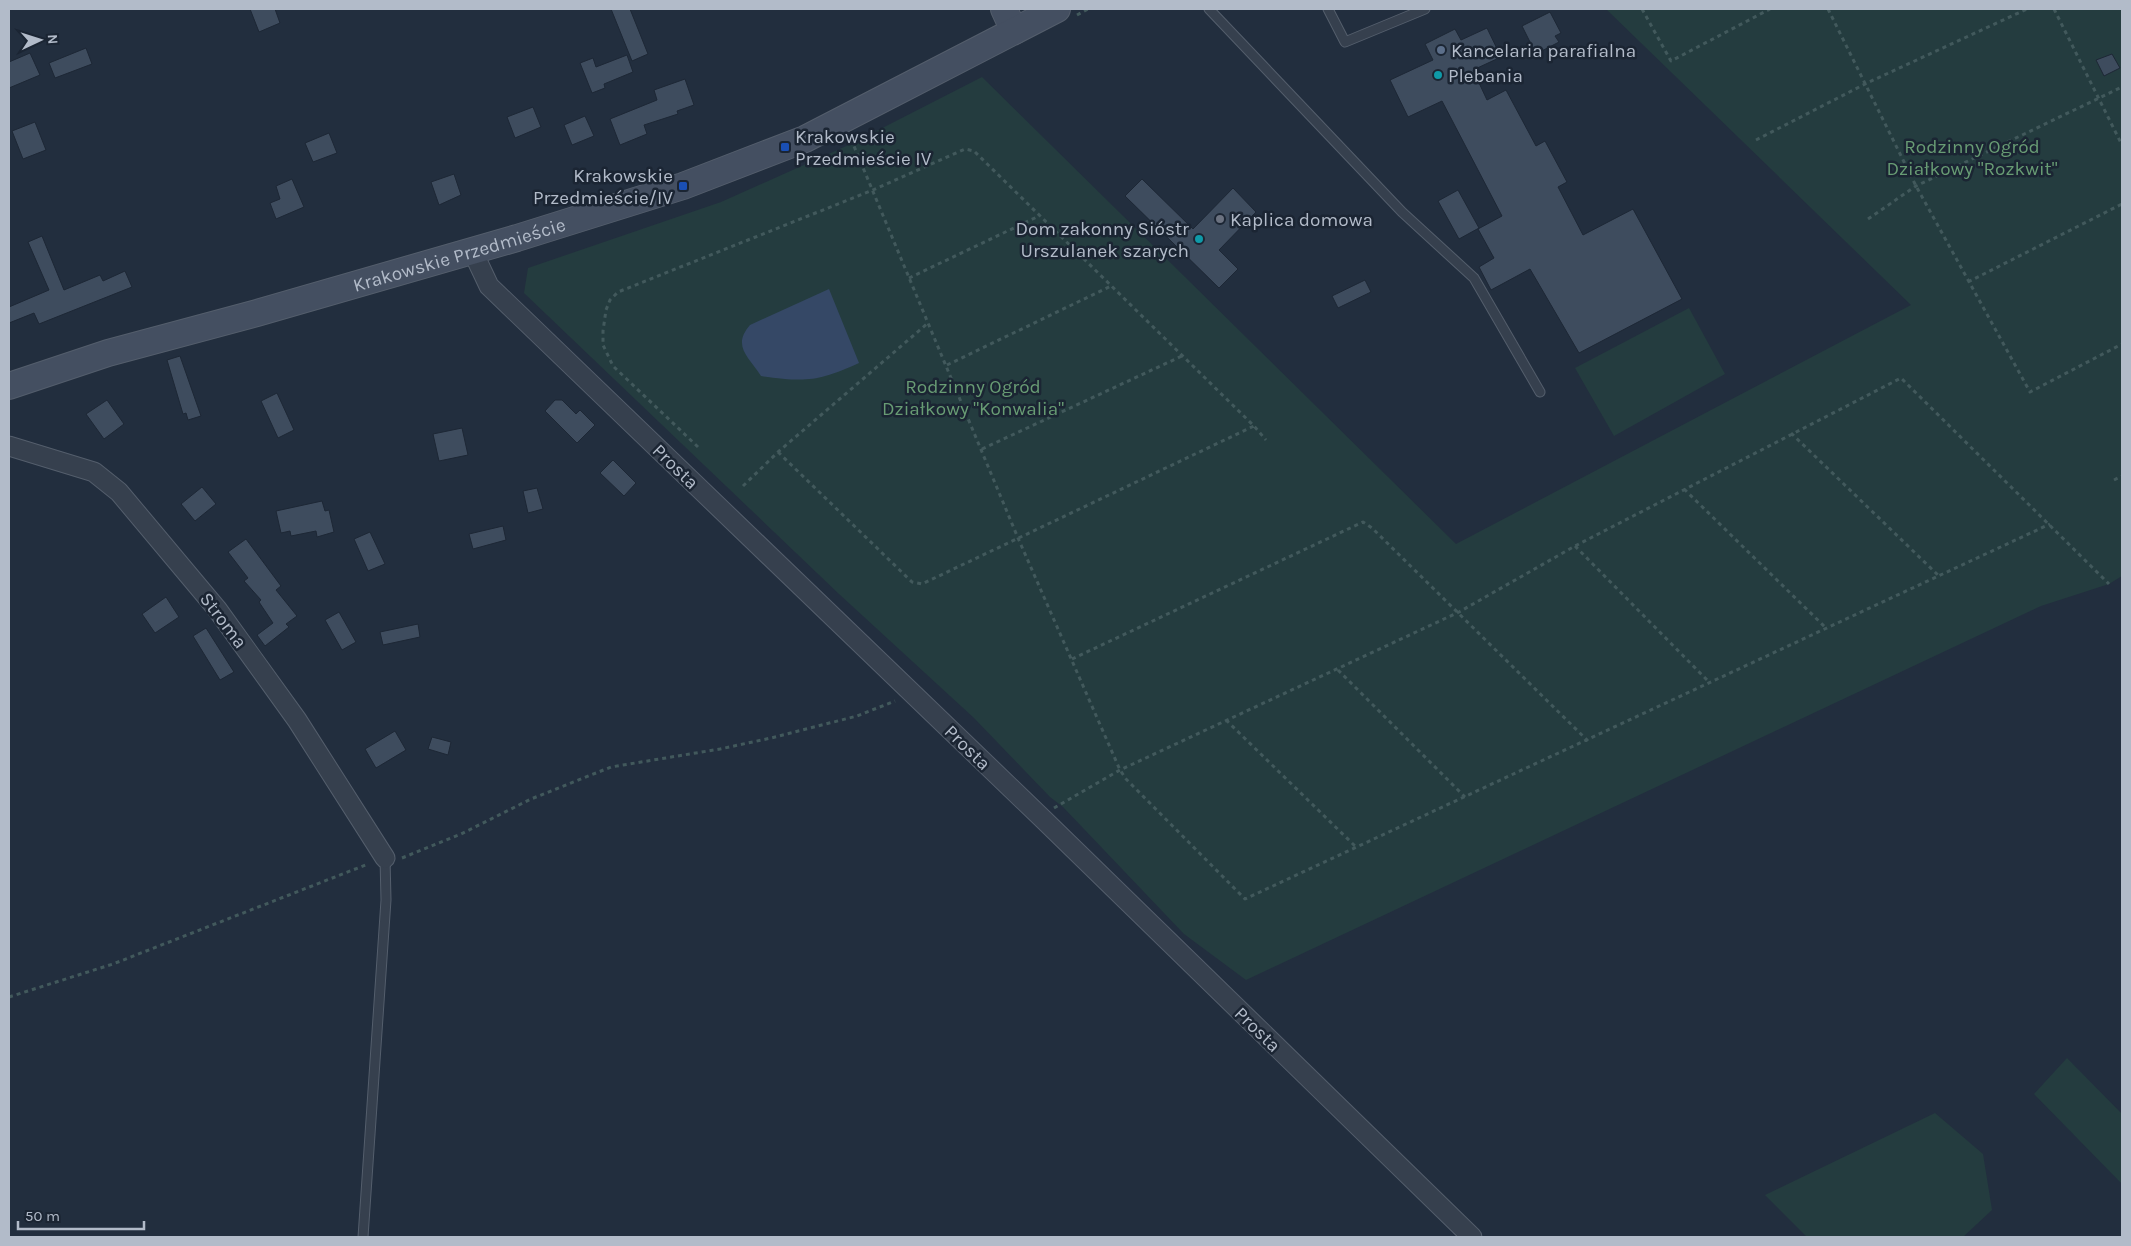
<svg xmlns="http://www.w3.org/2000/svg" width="2131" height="1246" viewBox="0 0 2131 1246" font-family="Karla,sans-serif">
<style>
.green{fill:#243c3f}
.water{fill:#354866}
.building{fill:#3e4c5e;stroke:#1d2735}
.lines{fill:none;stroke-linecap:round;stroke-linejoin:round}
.lane-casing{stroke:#545e6c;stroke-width:11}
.street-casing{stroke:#545e6c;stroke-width:21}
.secondary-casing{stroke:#545e6c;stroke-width:28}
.path{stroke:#42595c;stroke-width:3;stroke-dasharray:4 4;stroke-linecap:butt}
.lane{stroke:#36404e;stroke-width:9}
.street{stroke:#36404e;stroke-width:19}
.secondary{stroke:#444f61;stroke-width:26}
.service-dot{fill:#5c6f8a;stroke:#1b2533;stroke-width:2}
.culture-dot{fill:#0f9aa8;stroke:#1b2533;stroke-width:2}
.transit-dot{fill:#1a4fb4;stroke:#1b2533;stroke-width:2}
.worship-dot{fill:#6b7280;stroke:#1b2533;stroke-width:2}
.labels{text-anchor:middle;stroke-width:5;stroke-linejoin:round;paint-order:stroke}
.poi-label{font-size:19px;fill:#b2bbc9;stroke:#1b2533;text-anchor:start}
.park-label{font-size:19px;fill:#689c74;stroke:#1b2533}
.street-label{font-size:19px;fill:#b2bbc9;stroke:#1b2533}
</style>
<rect width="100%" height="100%" fill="#222e3e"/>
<path class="green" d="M1606 9H2122V576L2109 584 2041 606 1246 980 1184 934 1063 807 1050 797 974 718 839 594 524 293 528 268 721 202 853 143 982 77 1456 544 1911 305Z
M1689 308 1725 374 1614 436 1575 368Z
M2067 1058 2122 1114V1184L2034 1094Z
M1935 1113 1983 1154 1992 1210 1963 1237H1807L1765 1195Z"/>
<path class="water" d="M829 289 859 363C817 382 806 382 761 376 748 356 732 346 750 325Z"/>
<path class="building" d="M250 9H275L280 23 259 32Z
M611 9H630L648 54 632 61Z
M1550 12 1561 33 1555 36 1559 42 1536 54 1522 26Z
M1487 28 1501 57 1473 70 1487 100 1506 90 1536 146 1545 141 1567 182 1558 187 1583 235 1633 209 1682 299 1579 353 1530 269 1491 290 1479 267 1494 258 1478 229 1502 216 1442 101 1408 117 1390 80 1433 60 1425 44 1455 29 1461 40Z
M86 48 92 64 55 78 49 63Z
M30 53 40 75 9 88V62Z
M2112 54 2120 68 2104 76 2096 60Z
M627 55 633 72 604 84 605 88 592 93 580 63 593 58 596 67Z
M685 79 694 105 677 111 678 114 644 125 647 134 620 145 610 119 657 100 654 90Z
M533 107 541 127 515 138 507 117Z
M585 116 594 136 572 145 564 125Z
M35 122 46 150 23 159 12 131Z
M329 133 337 153 313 162 305 143Z
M454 174 461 195 439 205 431 182Z
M292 179 304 207 276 219 270 203 280 199 276 186Z
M1142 179 1193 229 1233 188 1256 212 1219 250 1238 269 1219 288 1125 196Z
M1458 190 1479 228 1459 239 1438 201Z
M42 236 64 290 100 275 103 281 125 271 132 287 39 324 34 313 9 323V307L49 290 28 242Z
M1365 280 1371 292 1338 308 1332 296Z
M180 356 201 416 188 420 186 413 183 414 167 360Z
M277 393 294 430 278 438 261 401Z
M107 400 124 424 104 439 86 414Z
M555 400H562L576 414 580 410 595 425 577 443 545 411Z
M462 428 468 455 439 461 433 434Z
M613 460 636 483 624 496 600 473Z
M202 487 216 504 195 521 181 504Z
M537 488 543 509 528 513 523 491Z
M322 501 325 511 329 510 334 532 317 537 316 531 291 536 290 531 281 533 276 511Z
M503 526 506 540 473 549 469 534Z
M370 532 385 564 368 571 354 539Z
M246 539 281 586 276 590 297 616 286 624 289 627 265 646 257 635 273 623 259 602 261 600 244 581 248 578 228 552Z
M166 597 179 617 155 633 142 614Z
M339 612 356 642 342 650 325 620Z
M418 624 420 637 383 645 380 632Z
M206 628 234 672 220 680 193 636Z
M395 731 406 750 376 768 365 749Z
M432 737 451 742 448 755 428 749Z"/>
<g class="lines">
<defs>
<path id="lane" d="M1209 9 1402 212 1474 278 1540 392
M1328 9 1345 42 1425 9
M363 1237 386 900 385 858"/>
<path id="street" d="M472 250 489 286 1043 819 1472 1237
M9 446 94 472 119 492 217 609 297 720 385 858"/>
<g id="secondary">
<path d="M1004 9 1014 31"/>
<path id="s1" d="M9 386 108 353 257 313 517 238 683 186 805 139 1057 9"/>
</g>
</defs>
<use href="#lane" class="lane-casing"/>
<use href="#street" class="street-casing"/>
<use href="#secondary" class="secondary-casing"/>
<path class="path" d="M1642 9 1671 61 1770 9
M1828 9 1916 186 2030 392 2122 344
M2054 9 2122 145
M1077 15 1088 9
M851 139 1018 538 1120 770 1126 779 1245 899 2050 524
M1756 140 1867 83 2027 9
M1868 219 1916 186 2122 87
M909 278 1039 216
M1968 282 2122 204
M947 365 1111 286
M1791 433 1940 577
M698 447 613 366 603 345V331L606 310 610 300 618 292 873 190 965 149 974 151 1254 426 1266 440
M982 449 1182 356
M778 452 912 582 922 584 1254 426
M2114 480 2122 476
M743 486 778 452 928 323
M1684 489 1826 628
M1575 546 1709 682
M1072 659 1363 522 1372 528 1588 741
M1338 670 1465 797
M1226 720 1356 847
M1054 808 1120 770 1459 612 1575 546 1901 378 2109 584
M402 858 461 834 531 799 611 767 720 749 771 738 857 716 895 701
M9 997 113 964 368 864"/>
<use href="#lane" class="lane"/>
<use href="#street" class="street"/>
<use href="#secondary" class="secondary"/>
</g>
<circle class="service-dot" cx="1441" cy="50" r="5"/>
<g class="culture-dot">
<circle cx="1438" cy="75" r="5"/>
<circle cx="1199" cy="239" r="5"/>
</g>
<g class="transit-dot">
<rect x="780" y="142" width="10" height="10" rx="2.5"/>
<rect x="678" y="181" width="10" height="10" rx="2.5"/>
</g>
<circle class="worship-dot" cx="1220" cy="219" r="5"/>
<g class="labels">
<g class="poi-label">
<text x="1451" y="57">Kancelaria parafialna</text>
<text x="1448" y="82">Plebania</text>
<text x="795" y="143">Krakowskie<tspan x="795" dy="22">Przedmieście IV</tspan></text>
<text x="673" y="182" text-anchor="end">Krakowskie<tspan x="673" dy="22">Przedmieście/IV</tspan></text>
<text x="1230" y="226">Kaplica domowa</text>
<text x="1189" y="235" text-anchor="end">Dom zakonny Sióstr<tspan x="1189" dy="22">Urszulanek szarych</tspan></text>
</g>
<g class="park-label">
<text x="1972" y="153">Rodzinny Ogród<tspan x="1972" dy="22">Działkowy "Rozkwit"</tspan></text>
<text x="973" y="393">Rodzinny Ogród<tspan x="973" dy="22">Działkowy "Konwalia"</tspan></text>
</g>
<g class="street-label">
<text dy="7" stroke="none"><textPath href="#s1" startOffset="469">Krakowskie Przedmieście</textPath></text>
<text transform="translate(676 466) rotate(44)" y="7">Prosta</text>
<text transform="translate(224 620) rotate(53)" y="7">Stroma</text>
<text transform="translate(968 747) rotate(44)" y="7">Prosta</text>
<text transform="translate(1258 1029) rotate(44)" y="7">Prosta</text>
</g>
</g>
<rect width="2131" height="1246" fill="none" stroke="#b2bbc9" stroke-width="20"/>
<g transform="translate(40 40) rotate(86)" stroke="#1b2533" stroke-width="4" paint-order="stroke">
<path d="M0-4L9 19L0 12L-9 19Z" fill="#b2bbc9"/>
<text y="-8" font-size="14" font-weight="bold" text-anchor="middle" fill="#b2bbc9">N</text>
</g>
<path d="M18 1221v8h126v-8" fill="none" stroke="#b2bbc9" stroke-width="2.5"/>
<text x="25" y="1221" font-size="15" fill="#b2bbc9" stroke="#1b2533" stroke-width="4" paint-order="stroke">50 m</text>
</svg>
